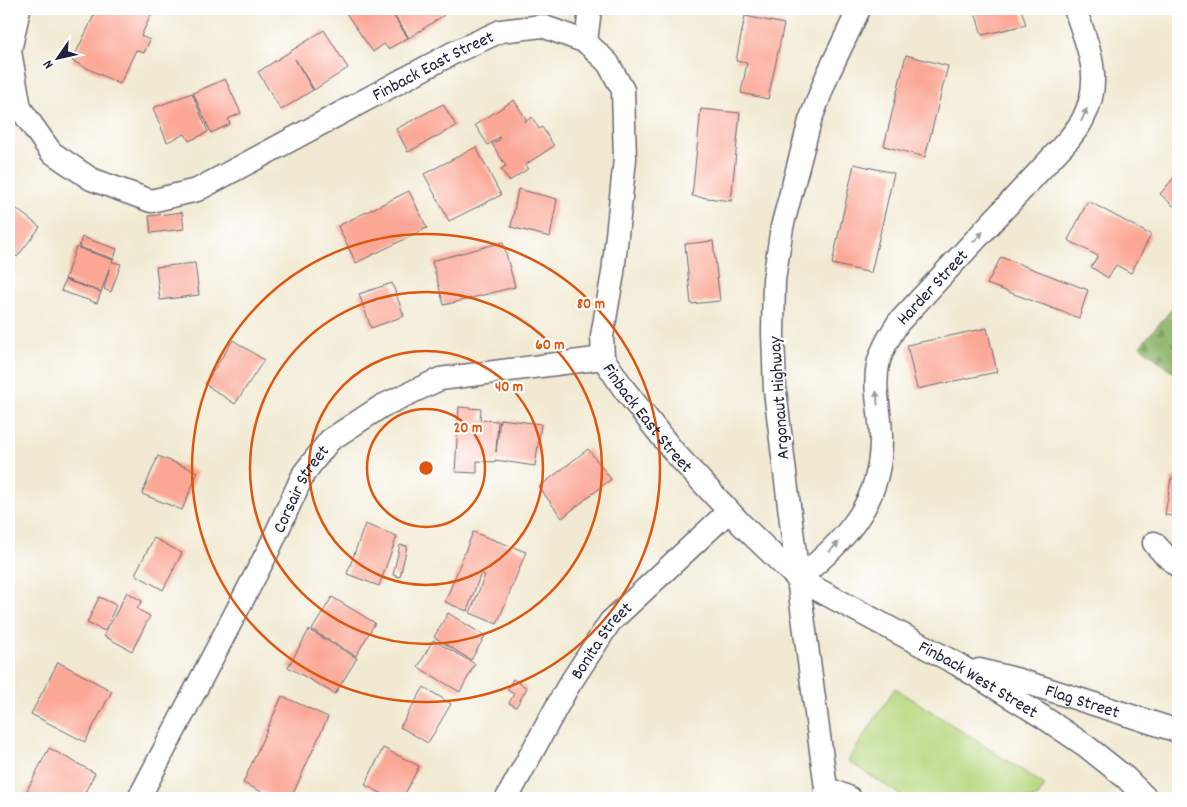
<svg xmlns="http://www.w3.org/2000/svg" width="1187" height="807" viewBox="0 0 1187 807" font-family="Dekko,sans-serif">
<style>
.green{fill:#b7d77e;stroke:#6c7c5c}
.forest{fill:url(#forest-firs);stroke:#5a6d54}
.building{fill:#fba796}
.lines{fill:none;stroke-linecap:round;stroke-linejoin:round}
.minor-casing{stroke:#6a6870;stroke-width:25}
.minor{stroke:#fff;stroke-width:22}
.oneway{fill:#9c9ca7}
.ring{fill:none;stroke:#de560e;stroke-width:2.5}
.labels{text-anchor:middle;stroke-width:4.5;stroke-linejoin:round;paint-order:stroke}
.street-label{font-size:18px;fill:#22223b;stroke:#fff}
.centre{fill:#de560e;stroke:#fff;stroke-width:2.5}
.ring-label{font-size:15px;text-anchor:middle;font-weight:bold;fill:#de560e;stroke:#fff;stroke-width:4.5;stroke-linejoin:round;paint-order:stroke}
</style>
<defs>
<pattern id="forest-firs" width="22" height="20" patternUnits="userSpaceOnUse" patternTransform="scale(1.25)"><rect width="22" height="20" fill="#91b86d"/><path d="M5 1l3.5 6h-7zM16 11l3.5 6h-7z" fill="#76955b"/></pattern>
</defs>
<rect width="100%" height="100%" fill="#fff"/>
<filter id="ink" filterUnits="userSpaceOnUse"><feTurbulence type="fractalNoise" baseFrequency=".02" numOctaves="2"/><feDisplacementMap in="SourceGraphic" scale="10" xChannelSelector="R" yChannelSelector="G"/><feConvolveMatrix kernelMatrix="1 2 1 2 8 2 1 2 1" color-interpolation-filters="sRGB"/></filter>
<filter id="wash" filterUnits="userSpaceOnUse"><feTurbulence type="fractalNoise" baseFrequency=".0096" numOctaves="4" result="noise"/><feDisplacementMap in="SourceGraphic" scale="20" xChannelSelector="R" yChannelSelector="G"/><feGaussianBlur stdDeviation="1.12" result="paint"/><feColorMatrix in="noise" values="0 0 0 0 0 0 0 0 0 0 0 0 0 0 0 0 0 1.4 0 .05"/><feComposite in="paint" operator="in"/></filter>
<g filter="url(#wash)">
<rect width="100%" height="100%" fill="#f1e9d1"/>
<path class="green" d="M895 688 1045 785 1037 798H905L848 761Z"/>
<path class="forest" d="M1178 302V376L1140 346Z"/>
<g id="blocks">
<path class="building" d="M97 9H154L141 36 150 40 144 53 136 50 120 84 72 61Z
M343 9H389L408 38 388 49 384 44 373 52Z
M390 9H440L444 15 409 38Z
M974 9H1021L1026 25 982 35Z
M745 16 784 24 768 99 741 93 747 63 736 61Z
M324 30 348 68 314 90 295 59 313 90 281 110 258 72Z
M906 55 948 66 925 157 884 146Z
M225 79 241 113 228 119 230 124 211 133 193 93Z
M192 93 208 132 189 141 185 134 167 142 153 108Z
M514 100 526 119 525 122 532 117 539 129 542 127 554 146 525 165 528 169 509 181 501 169 506 166 492 144 500 139 499 137 488 145 475 125Z
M443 104 456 126 408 152 396 129Z
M701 109 740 113 731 201 692 196Z
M476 147 501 195 449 221 424 174Z
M854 164 894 173 871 273 832 264Z
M1178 173V210L1160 194Z
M518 189 557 199 550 237 511 227Z
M409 191 427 228 356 263 338 226Z
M1088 201 1151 235 1131 273 1116 265 1108 278 1091 267 1098 256 1068 240Z
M9 203 40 227 17 257 9 250Z
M182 212 184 229 151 233 149 216Z
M82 237 117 249 114 259 79 247Z
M713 241 720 301 691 304 685 244Z
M503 242 515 287 444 305 432 261Z
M76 247 113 260 112 262 121 264 111 292 104 289 110 266 101 292 65 279Z
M1001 257 1088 290 1079 318 987 284Z
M195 263 199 295 160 300 156 267Z
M65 280 101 292 97 303 61 291Z
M392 283 404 316 371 328 359 294Z
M987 328 997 372 917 389 907 345Z
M233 340 264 360 235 404 205 384Z
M459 407 481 409 480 420 498 421 496 452 500 419 541 424 535 466 495 460V462L477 461V473L455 472Z
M588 449 611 479 562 518 539 487Z
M158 456 198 472 182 510 142 494Z
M1171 478 1178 479V517L1165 515Z
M365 524 397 536 379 586 347 574Z
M473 532 526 552 497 624 470 613 485 575 481 573 467 611 445 602Z
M154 538 182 553 163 590 135 574Z
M400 545 407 546 400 577 393 575Z
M127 592 142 601 137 609 150 616 132 651 104 636Z
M99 597 116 605 105 631 87 623Z
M332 597 375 623 356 656 312 630Z
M448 613 485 636 471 660 434 637Z
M309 630 357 658 335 694 288 667Z
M433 640 475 664 460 692 418 667Z
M58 662 112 691 85 742 31 714Z
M513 679 527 688 516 707 509 703 514 694 507 690Z
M424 687 451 704 428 743 400 727Z
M282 696 328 717 291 798H275L243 783Z
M49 748 95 773 82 798H23Z
M383 748 419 766 403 798H391L365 785Z"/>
</g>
</g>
<g filter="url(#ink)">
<use href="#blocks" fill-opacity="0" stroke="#6a6870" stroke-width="1"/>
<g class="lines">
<defs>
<g id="minor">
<path id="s1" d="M19 9 10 51 20 108 51 152 91 179 151 201 197 190 453 53 501 31 542 26 586 42 608 63 623 90 625 159 613 273 602 336 603 358 624 389 674 452 742 525 798 579 957 664 1043 717 1086 746 1126 778 1146 798"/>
<path d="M586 42 590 9"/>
<path d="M1154 543 1164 554 1178 566"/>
<path id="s2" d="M798 579C846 539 882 504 881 437 881 413 873 389 878 365 881 350 890 336 898 323L1070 138C1074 132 1080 126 1083 119 1104 79 1088 47 1075 9"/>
<path id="s3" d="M979 670 1019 680 1178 731"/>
<path d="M826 788 850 798"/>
<path id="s4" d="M139 798 268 551 304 473 330 440 382 406 440 379 603 358"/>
<path id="s5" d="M507 798 567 688 610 622 729 511"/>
<path d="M826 798V788L798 579 775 391 773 333 774 280 782 227 810 121 827 76 859 9"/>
</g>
</defs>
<use href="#minor" class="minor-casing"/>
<use href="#minor" class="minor"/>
</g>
<defs><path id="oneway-solid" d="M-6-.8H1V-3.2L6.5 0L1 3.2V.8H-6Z" transform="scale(1.25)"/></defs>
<g class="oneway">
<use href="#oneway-solid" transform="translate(1084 115) rotate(-67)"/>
<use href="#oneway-solid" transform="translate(978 237) rotate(-47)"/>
<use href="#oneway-solid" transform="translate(877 398) rotate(-95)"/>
<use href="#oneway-solid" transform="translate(834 547) rotate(-46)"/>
</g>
</g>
<g class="ring">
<circle cx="426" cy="468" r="59"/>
<circle cx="426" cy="468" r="117"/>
<circle cx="426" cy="468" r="176"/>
<circle cx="426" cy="468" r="234"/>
</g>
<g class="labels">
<g class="street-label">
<text dy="6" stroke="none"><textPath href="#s1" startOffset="581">Finback East Street</textPath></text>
<text dy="6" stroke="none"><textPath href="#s2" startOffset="340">Harder Street</textPath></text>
<text transform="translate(778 398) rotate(-94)" y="6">Argonaut Highway</text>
<text dy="6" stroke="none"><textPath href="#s1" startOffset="1151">Finback East Street</textPath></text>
<text dy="6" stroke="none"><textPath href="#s4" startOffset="349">Corsair Street</textPath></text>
<text dy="6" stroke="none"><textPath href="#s5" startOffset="184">Bonita Street</textPath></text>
<text dy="6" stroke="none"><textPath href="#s1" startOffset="1578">Finback West Street</textPath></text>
<text dy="6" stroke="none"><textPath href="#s3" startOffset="108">Flag Street</textPath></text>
</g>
</g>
<circle cx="426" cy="468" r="8" class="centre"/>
<g class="ring-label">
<text x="591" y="308">80 m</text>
<text x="550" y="349">60 m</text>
<text x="509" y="391">40 m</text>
<text x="468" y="432">20 m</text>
</g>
<rect width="1187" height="807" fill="none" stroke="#fff" stroke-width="30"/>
<g transform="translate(58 58) rotate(236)" stroke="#ffffff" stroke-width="4" paint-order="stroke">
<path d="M0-4L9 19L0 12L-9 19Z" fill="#22223b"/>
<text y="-8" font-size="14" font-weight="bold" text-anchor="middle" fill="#22223b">N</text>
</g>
</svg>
